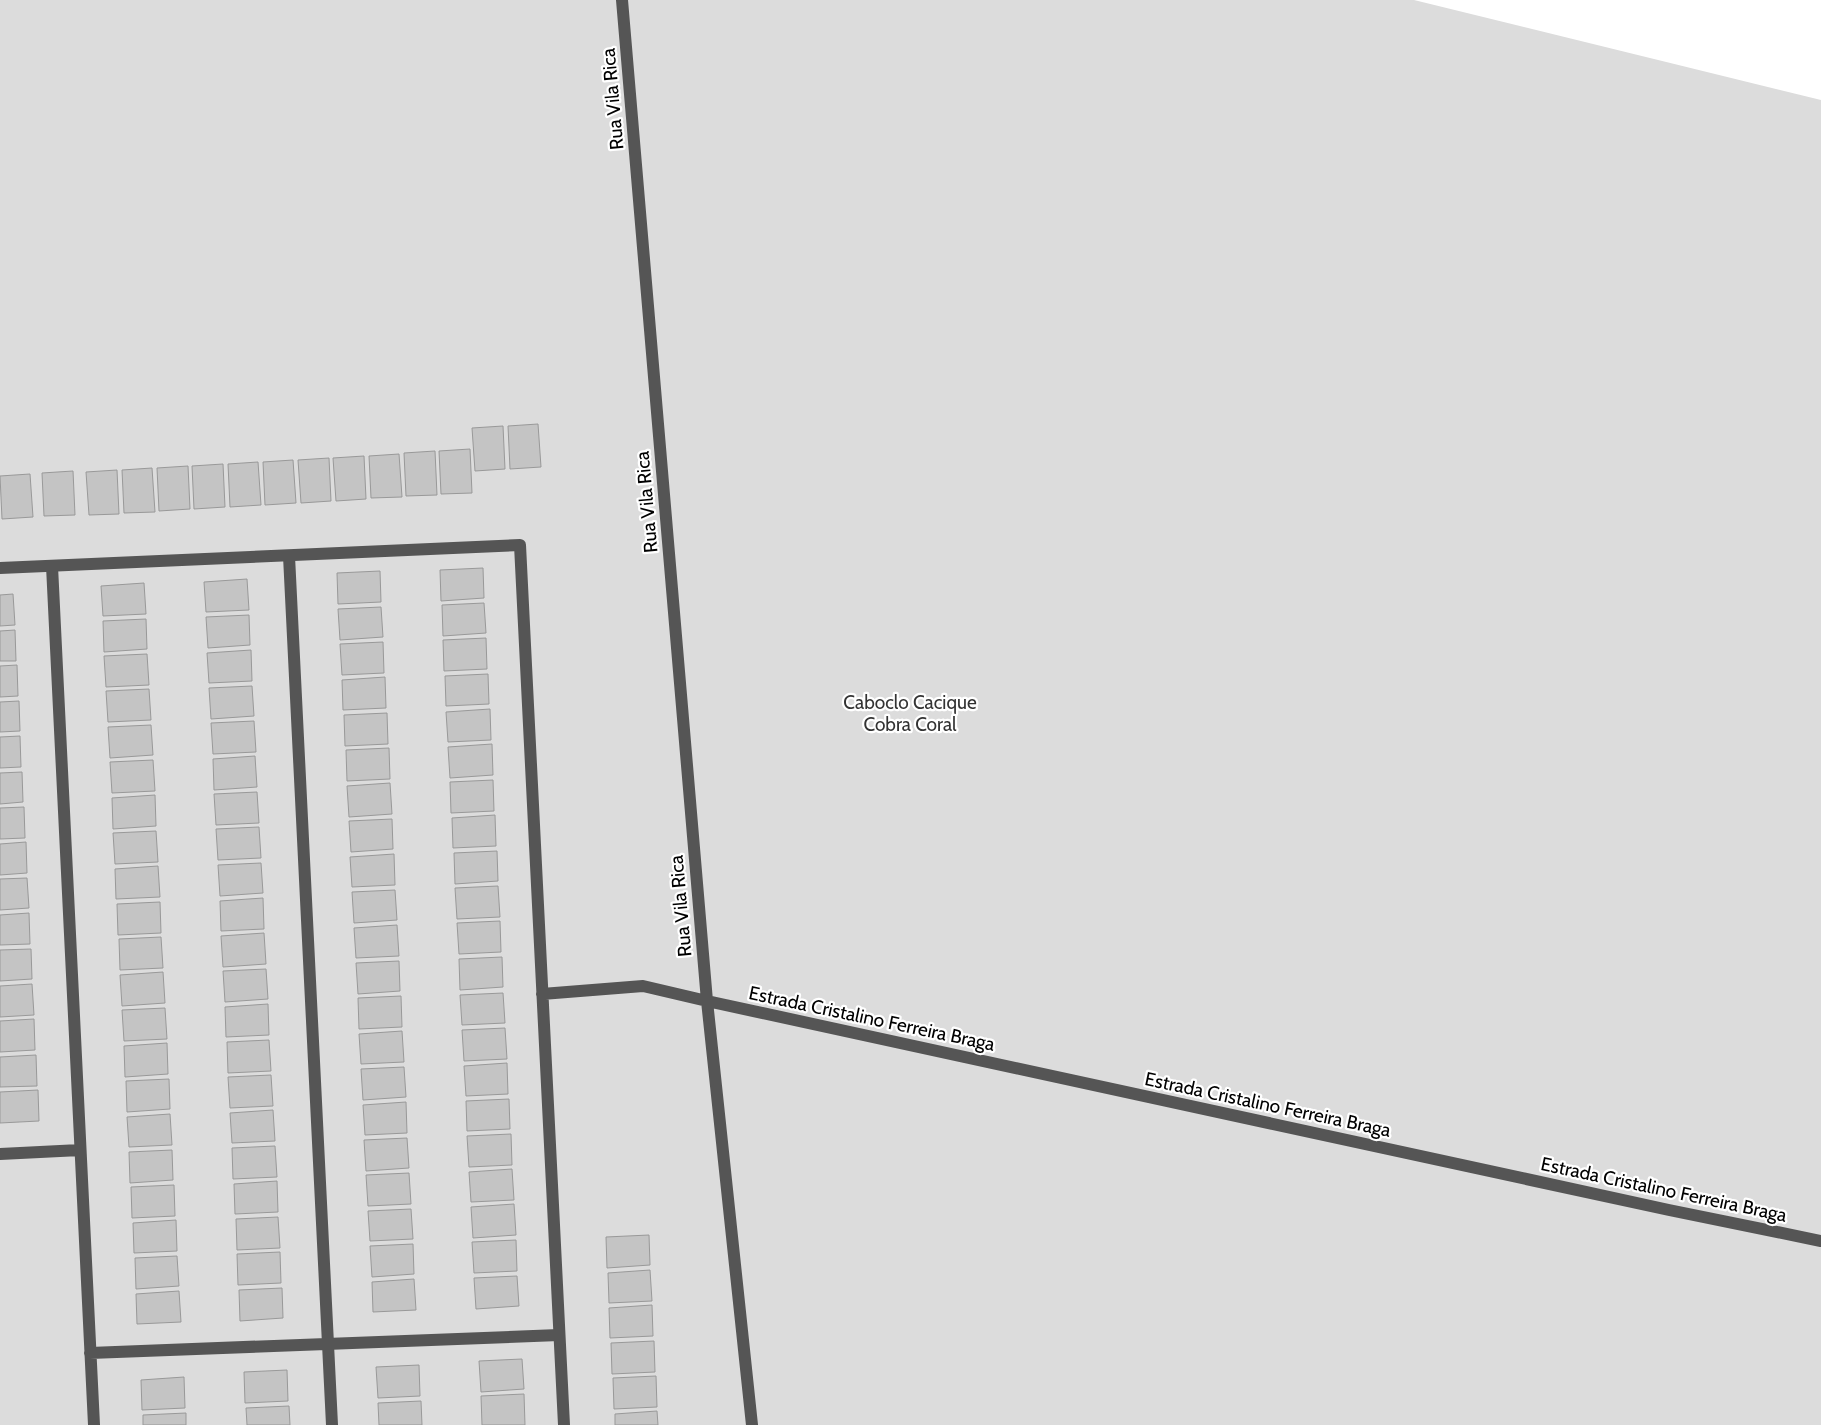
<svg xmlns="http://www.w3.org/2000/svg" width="1821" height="1425" viewBox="0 0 1821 1425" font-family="Cabin,sans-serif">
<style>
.green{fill:#dcdcdc}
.building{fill:#c4c4c4;stroke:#999}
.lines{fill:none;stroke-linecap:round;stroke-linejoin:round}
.minor{stroke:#555;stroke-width:12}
.labels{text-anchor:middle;stroke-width:4.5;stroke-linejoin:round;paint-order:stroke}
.street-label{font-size:19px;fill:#000;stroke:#fff}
.park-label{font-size:19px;fill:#333;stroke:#fff}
</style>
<rect width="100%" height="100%" fill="#fff"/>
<path class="green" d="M0 0H1414L1821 100V1425H0Z"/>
<path class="building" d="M538 424 541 467 510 469 508 426Z
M503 426 505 469 475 471 472 428Z
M470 449 472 493 441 494 439 451Z
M435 451 437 495 406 496 404 453Z
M399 454 402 497 371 498 369 456Z
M364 456 366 499 336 501 333 458Z
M329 458 331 501 301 503 298 460Z
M293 460 296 503 265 505 263 462Z
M258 462 261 505 230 507 228 464Z
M223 464 225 507 194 509 192 466Z
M188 466 190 509 159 511 157 468Z
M152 468 155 512 124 513 122 470Z
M117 470 119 514 89 515 86 472Z
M73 471 75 515 44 516 42 473Z
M30 474 33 517 2 519 0 476Z
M483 568 484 598 441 601 440 570Z
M380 571 381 602 338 604 337 573Z
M247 579 249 610 206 612 204 582Z
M144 583 146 614 103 616 101 586Z
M13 594 15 625 0 626V595Z
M484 603 486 633 443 636 442 605Z
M381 607 383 637 340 640 338 609Z
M249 615 250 645 208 648 206 617Z
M146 619 147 649 104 652 103 621Z
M15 630 16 661H0V631Z
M486 638 487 669 444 671 443 640Z
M383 642 384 673 342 675 340 644Z
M251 650 252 681 209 683 207 653Z
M147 654 149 685 106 687 104 656Z
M17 665 18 696 0 697V666Z
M488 674 489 704 446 706 445 676Z
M385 677 386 708 343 710 342 680Z
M252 686 254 716 211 719 209 688Z
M149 689 151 720 108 722 106 691Z
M19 701 20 731 0 732V702Z
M490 709 491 740 448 742 446 712Z
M387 713 388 744 345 746 344 715Z
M254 721 256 752 213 754 211 723Z
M151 725 153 755 110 758 108 727Z
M20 736 21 767 0 768V737Z
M492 744 493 775 450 778 448 747Z
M389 748 390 779 347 781 346 750Z
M255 756 257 787 214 790 213 759Z
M153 760 155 791 112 793 110 762Z
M22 772 23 802 0 804V773Z
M493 780 494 811 451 813 450 782Z
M390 783 392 814 349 817 347 786Z
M257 792 259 823 216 825 214 794Z
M155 795 156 826 113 829 112 798Z
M24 807 25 838 0 839V808Z
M495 815 496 846 453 848 452 818Z
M392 819 393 849 351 852 349 821Z
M259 827 261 858 218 860 216 829Z
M156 831 158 862 115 864 113 833Z
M26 842 27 873 0 875V844Z
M497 851 498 881 455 884 454 853Z
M394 854 395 885 352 887 350 857Z
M261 863 263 893 220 896 218 865Z
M158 866 160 897 116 899 115 869Z
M27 878 29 908 0 910V879Z
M498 886 500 917 457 919 455 888Z
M395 890 397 920 354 923 352 892Z
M263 898 264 929 221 931 220 901Z
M160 902 161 933 118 935 117 904Z
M29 913 30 944 0 945V915Z
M500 921 501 952 459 954 457 923Z
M397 925 399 956 356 958 354 928Z
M264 933 266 964 223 967 221 936Z
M161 937 163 968 120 970 119 939Z
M31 949 32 979 0 981V950Z
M502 957 503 987 460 990 459 959Z
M399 961 400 991 358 994 356 963Z
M266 969 268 999 225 1002 223 971Z
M163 972 165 1003 122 1006 120 975Z
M32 984 34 1015 0 1017V986Z
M503 993 505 1023 462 1025 460 995Z
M401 996 402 1027 359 1029 358 998Z
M268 1004 269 1035 226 1037 225 1007Z
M165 1008 167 1039 124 1041 122 1010Z
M34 1019 35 1050 0 1052V1021Z
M505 1028 507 1059 464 1061 462 1030Z
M402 1031 404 1062 361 1064 359 1034Z
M269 1040 271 1071 228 1073 227 1042Z
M167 1043 168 1074 125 1077 124 1046Z
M36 1055 37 1086 0 1087V1057Z
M507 1063 508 1094 466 1096 464 1066Z
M404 1067 406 1097 363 1100 361 1069Z
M271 1075 273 1106 230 1108 228 1077Z
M169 1079 170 1109 127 1112 126 1081Z
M38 1090 39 1121 0 1123V1092Z
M509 1099 510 1129 467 1131 466 1101Z
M406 1102 407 1133 365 1135 363 1105Z
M273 1110 275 1141 232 1143 230 1113Z
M170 1114 172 1145 129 1147 127 1117Z
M511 1134 512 1165 469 1167 467 1136Z
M407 1138 409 1168 366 1171 364 1140Z
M275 1146 277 1177 233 1179 232 1148Z
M172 1150 173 1180 130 1183 129 1152Z
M512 1169 514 1200 471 1202 469 1172Z
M409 1173 411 1204 368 1206 366 1175Z
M277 1181 278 1212 235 1214 234 1184Z
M174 1185 175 1216 132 1218 131 1187Z
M514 1204 516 1235 473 1238 471 1207Z
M411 1209 413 1239 370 1241 368 1211Z
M278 1217 280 1248 237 1250 236 1219Z
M176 1220 177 1251 134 1253 133 1223Z
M649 1235 650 1265 607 1268 606 1237Z
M516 1240 517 1271 474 1273 472 1242Z
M413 1244 414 1274 372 1277 370 1246Z
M280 1252 281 1283 238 1285 237 1254Z
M177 1256 179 1286 136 1289 135 1258Z
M650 1270 652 1301 609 1303 608 1273Z
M517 1276 519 1306 476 1309 474 1278Z
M414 1279 416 1310 373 1312 372 1282Z
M282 1288 283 1318 240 1321 239 1290Z
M179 1291 181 1322 137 1324 136 1294Z
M652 1305 653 1336 610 1338 609 1308Z
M654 1341 655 1372 612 1374 611 1343Z
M522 1359 524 1389 481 1392 479 1361Z
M419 1365 420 1396 378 1398 376 1367Z
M287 1370 288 1401 245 1403 244 1372Z
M656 1376 657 1407 614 1409 613 1378Z
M184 1377 185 1408 142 1410 141 1380Z
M524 1394 525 1425H482L481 1396Z
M421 1401 422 1425H379L378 1403Z
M289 1406 290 1425H247L246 1408Z
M657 1411 658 1425H615V1414Z
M186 1413V1425H143V1415Z"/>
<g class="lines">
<path class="minor" d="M622 0 707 1001 752 1425
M289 556 332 1425
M52 566 94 1425
M0 568 520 545 564 1425
M542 994 643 986 707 1001 1669 1210 1821 1241
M0 1154 80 1150
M90 1353 559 1335"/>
</g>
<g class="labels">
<g class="street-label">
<text transform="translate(612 99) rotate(-95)" y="7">Rua Vila Rica</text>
<text transform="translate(646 502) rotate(-95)" y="7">Rua Vila Rica</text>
<text transform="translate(680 906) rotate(-95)" y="7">Rua Vila Rica</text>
<text transform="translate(872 1018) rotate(12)" y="7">Estrada Cristalino Ferreira Braga</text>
<text transform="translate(1268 1104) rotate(12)" y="7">Estrada Cristalino Ferreira Braga</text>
<text transform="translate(1664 1189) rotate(12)" y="7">Estrada Cristalino Ferreira Braga</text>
</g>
<g class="park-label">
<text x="910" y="709">Caboclo Cacique<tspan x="910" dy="22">Cobra Coral</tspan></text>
</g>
</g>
</svg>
